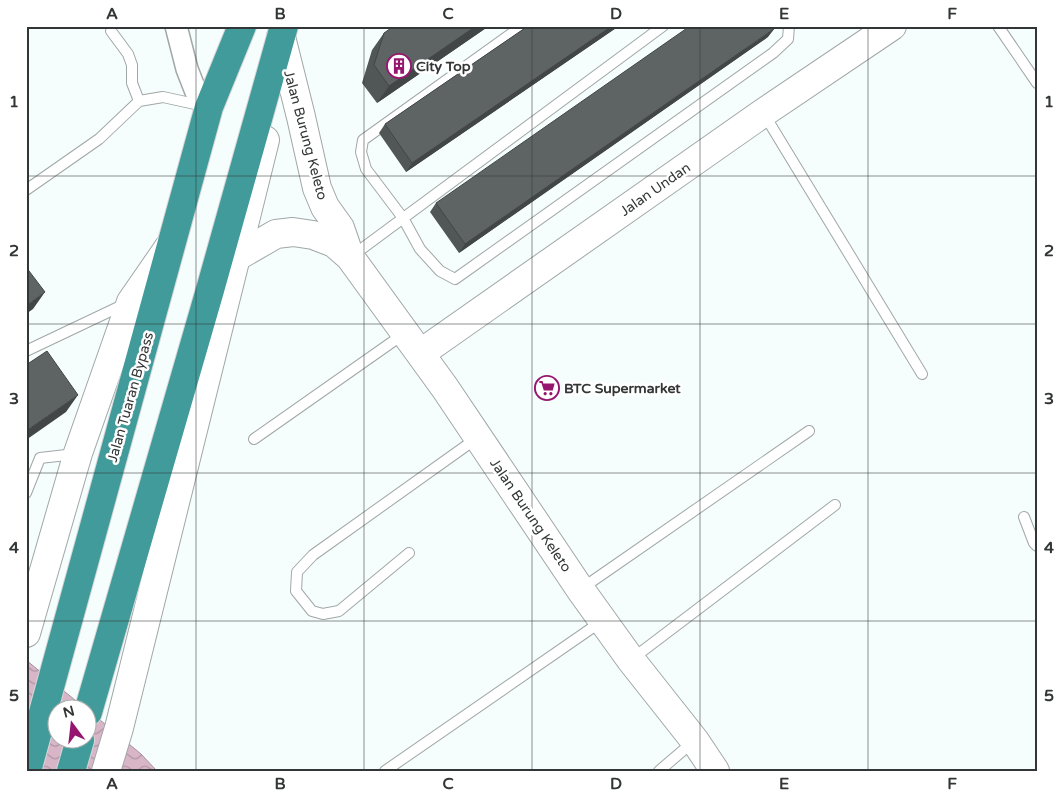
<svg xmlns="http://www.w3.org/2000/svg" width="1063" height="797" viewBox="0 0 1063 797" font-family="'Varela Round',sans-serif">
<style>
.water{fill:url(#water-waves);stroke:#a6909c}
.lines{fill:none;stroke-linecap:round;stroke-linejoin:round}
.lane-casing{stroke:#a1a7a7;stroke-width:12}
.street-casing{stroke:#a1a7a7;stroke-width:24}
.secondary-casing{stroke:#a1a7a7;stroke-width:30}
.highway-casing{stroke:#d6d7d7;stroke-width:30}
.lane{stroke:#fff;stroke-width:10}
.street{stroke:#fff;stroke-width:21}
.secondary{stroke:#fff;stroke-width:28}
.highway{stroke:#419b9a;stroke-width:28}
.wall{fill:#515656}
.shaded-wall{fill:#424646}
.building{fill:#5e6464;stroke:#424646}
.grid{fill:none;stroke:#333636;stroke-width:1;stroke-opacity:0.55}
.labels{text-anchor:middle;stroke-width:5;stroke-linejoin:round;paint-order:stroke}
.poi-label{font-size:14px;font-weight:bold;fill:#333636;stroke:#fff;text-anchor:start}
.street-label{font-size:14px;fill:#333636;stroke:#fff}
.neatline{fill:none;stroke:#333636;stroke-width:2}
.grid-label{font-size:16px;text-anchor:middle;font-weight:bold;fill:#333636}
</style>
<defs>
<pattern id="water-waves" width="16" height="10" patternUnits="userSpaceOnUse" patternTransform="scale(1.25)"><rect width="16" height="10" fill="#d8b6c8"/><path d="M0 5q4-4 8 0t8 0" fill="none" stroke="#b095a3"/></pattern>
</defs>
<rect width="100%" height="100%" fill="#f6fdfd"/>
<path class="water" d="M26 660 86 709 58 710V740H88V710L141 754 157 771H34L26 763Z"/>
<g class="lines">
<defs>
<path id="lane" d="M522 26 363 140 361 152 366 169 403 218 420 249 440 271 455 279 773 53 788 39 789 26
M998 26 1037 83
M111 31 128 54 132 65V83L139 101
M764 114 922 374
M26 190 99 139 139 101 163 97 204 106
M352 256 663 26
M26 351 125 304
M254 439 405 333
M26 493 40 458 75 454
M1024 517 1034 543 1037 546
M409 553 339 611 323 614 312 611 296 591 297 572 313 555 477 438
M581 589 809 431
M632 659 835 505
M385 771 602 621
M659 771 694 741"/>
<path id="street" d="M176 26 187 69 196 92 209 107"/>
<path id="secondary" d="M281 37 301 117 317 188 325 207 340 228 350 257
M236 257 276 234 293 232 313 235 334 243 350 257 445 388 580 589 631 660 695 741 715 771
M421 353 763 113 892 26
M26 633 78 453 131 302 169 247
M106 771 119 728 265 140"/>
<path id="highway" d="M88 712 210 290 284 26
M27 771 209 107 242 26
M71 771 80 740"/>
</defs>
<use href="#lane" class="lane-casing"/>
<use href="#street" class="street-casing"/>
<use href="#secondary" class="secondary-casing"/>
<use href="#highway" class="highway-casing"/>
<use href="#lane" class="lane"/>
<use href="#street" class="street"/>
<use href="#secondary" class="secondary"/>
<use href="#highway" class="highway"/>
</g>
<path class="wall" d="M489 26 377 103 362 83 372 50 384 33Z
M528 26H619L406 172 379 133 385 124Z
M768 37 459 253 430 212 436 203Z"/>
<path class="shaded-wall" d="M476 26H489L377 103 389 86Z
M612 26H619L406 172 412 163Z
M775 28 768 37 459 253 465 244Z
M45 292 33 309 26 314V306Z
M78 395 66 412 26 440V431Z"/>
<path class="building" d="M394 26H476L389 86 374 65 384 33Z
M528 26H612L412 163 385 124Z
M690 26H774L775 28 465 244 436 203Z
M26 267 45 292 26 306Z
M47 351 78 395 26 431V365Z"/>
<path class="grid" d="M196 26V771M364 26V771M532 26V771M700 26V771M868 26V771M26 176H1037M26 324H1037M26 473H1037M26 621H1037"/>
<defs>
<symbol id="building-ring" viewBox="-11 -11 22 22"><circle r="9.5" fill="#fff" stroke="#96166f" stroke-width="1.5"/><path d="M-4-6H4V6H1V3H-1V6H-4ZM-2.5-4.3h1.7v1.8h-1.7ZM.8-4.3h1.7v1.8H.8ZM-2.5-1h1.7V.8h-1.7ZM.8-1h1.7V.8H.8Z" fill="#96166f"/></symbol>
<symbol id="supermarket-ring" viewBox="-11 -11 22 22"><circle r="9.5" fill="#fff" stroke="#96166f" stroke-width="1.5"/><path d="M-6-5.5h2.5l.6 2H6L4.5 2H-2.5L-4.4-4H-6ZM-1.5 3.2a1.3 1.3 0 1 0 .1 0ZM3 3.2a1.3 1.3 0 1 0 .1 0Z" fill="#96166f"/></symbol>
</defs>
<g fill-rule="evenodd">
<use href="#building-ring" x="385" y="52" width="28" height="28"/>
<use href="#supermarket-ring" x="533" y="374" width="28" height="28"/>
</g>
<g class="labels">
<g class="poi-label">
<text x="416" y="71">City Top</text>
<text x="564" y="393">BTC Supermarket</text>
</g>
<g class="street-label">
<text transform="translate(306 135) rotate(75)" y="5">Jalan Burung Keleto</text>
<text transform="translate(655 189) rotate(-35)" y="5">Jalan Undan</text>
<text transform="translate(130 397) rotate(-74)" y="5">Jalan Tuaran Bypass</text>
<text transform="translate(531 515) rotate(56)" y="5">Jalan Burung Keleto</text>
</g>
</g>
<rect width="1063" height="797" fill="none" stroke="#ffffff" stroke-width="55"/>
<g transform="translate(72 724) rotate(345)"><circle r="24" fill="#ffffff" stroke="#adafaf"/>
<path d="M0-4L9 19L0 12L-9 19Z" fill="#96166f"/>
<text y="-8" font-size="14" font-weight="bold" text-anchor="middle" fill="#333636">N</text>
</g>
<rect x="28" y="28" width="1008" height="742" class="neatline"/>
<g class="grid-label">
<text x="112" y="19">A</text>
<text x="280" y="19">B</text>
<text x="448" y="19">C</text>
<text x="616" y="19">D</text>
<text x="784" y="19">E</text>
<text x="952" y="19">F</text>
<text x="14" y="107">1</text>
<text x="1049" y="107">1</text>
<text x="14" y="256">2</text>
<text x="1049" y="256">2</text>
<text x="14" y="404">3</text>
<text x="1049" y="404">3</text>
<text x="14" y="553">4</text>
<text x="1049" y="553">4</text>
<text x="14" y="701">5</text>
<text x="1049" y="701">5</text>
<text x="112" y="789">A</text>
<text x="280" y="789">B</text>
<text x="448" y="789">C</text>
<text x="616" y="789">D</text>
<text x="784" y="789">E</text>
<text x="952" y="789">F</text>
</g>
</svg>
